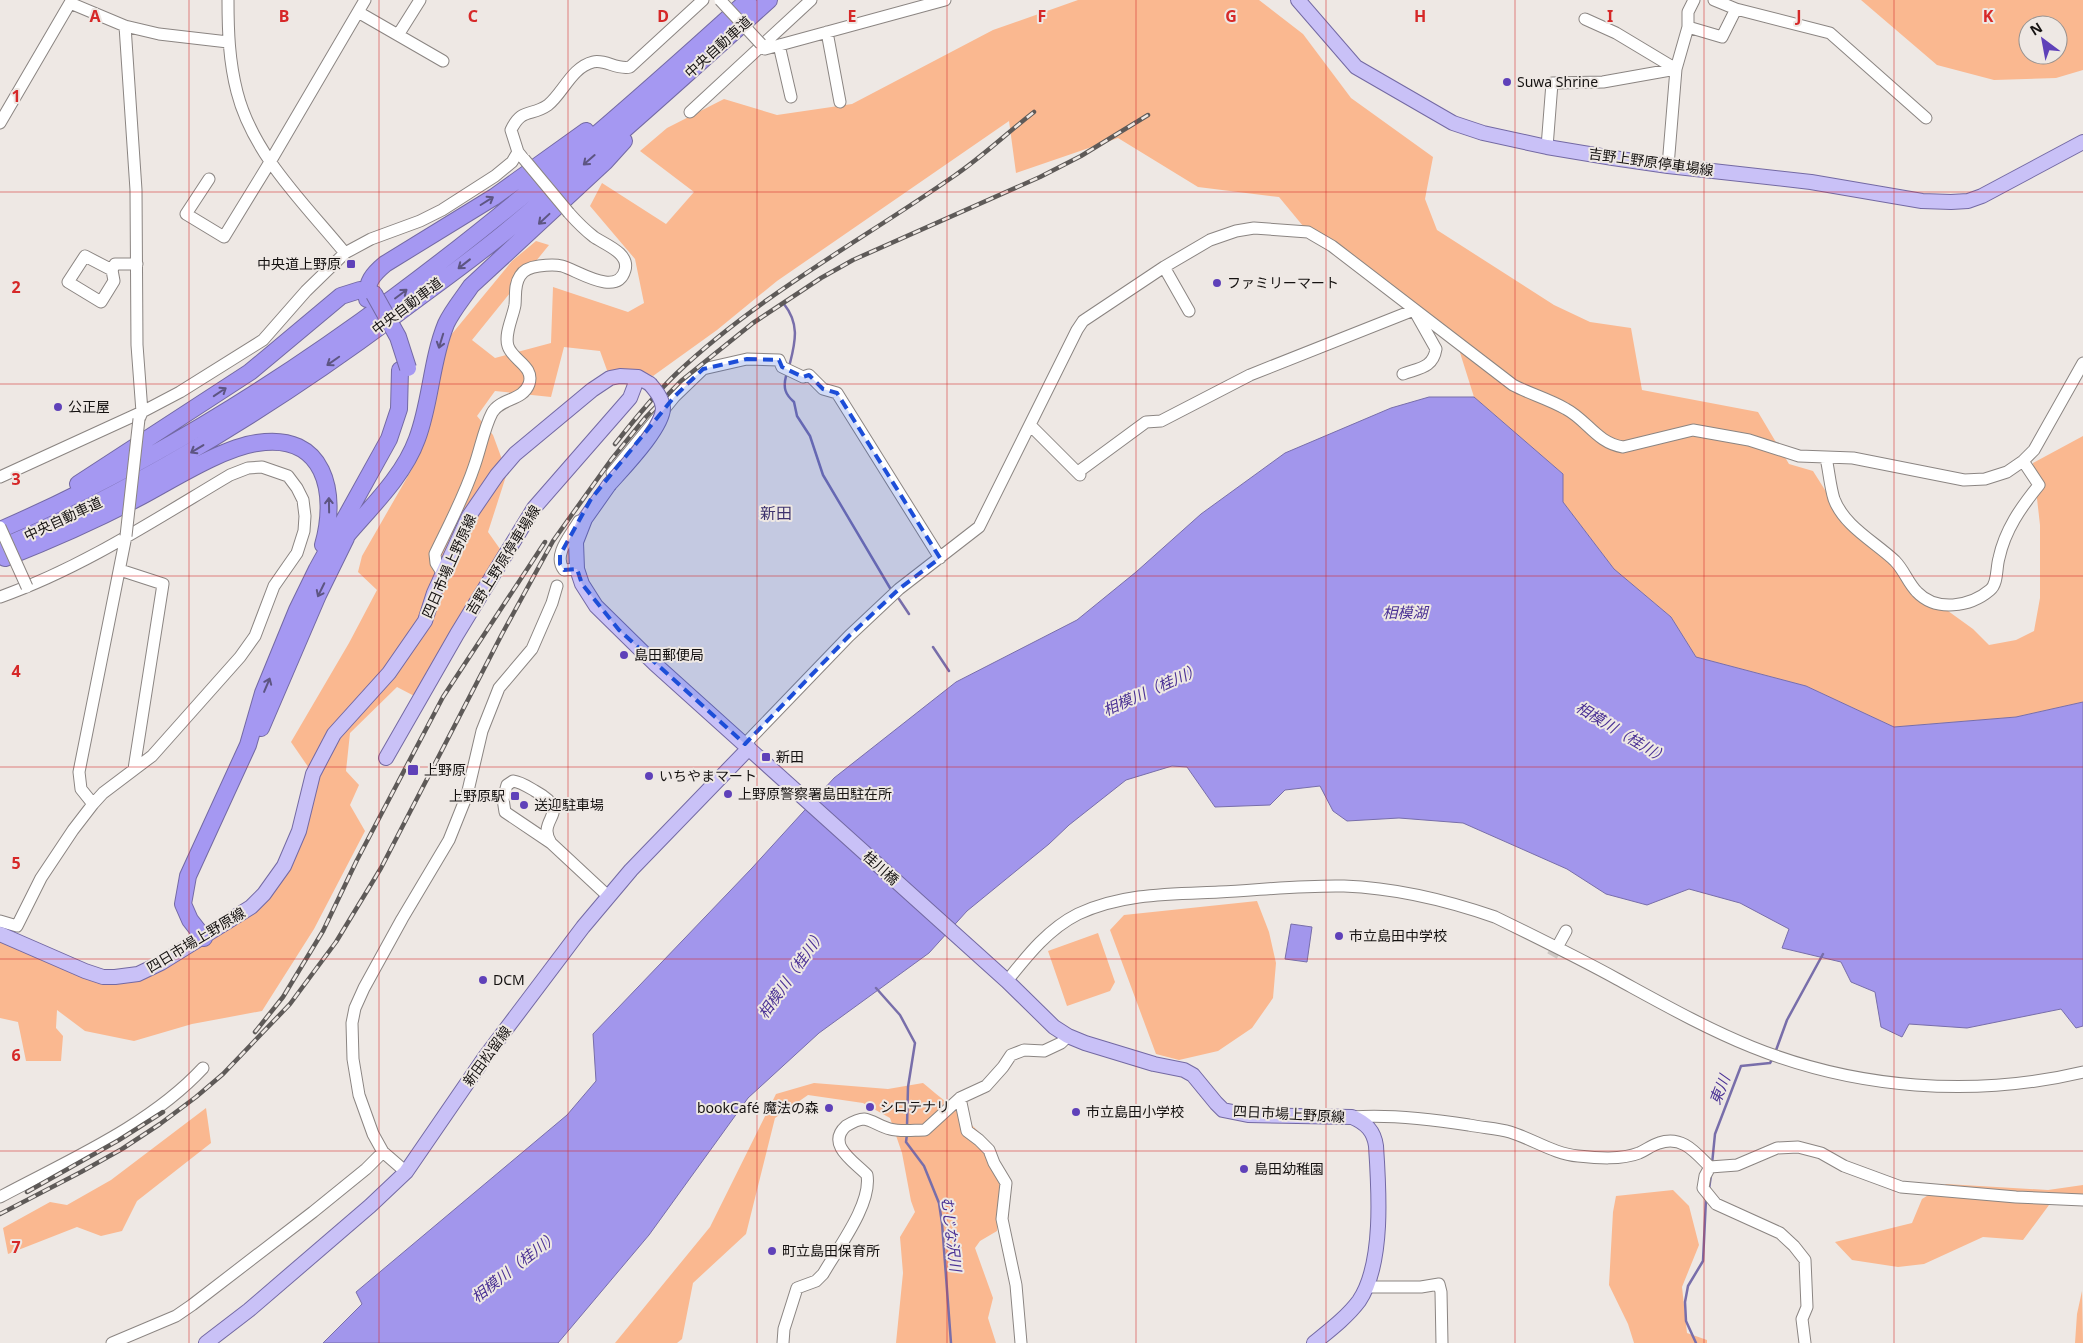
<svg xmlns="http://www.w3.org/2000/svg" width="2083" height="1343" viewBox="0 0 2083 1343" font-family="'Noto Sans','Noto Sans JP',sans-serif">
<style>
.green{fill:#fab890;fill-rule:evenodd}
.water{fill:#a296ec;stroke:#786eaa}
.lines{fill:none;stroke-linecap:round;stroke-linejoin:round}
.stream{stroke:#786eaa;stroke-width:2.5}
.minor-tunnel{stroke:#cdc8c4;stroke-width:11;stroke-dasharray:11 5.5;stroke-linecap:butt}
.minor-casing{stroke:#8b8582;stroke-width:13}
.major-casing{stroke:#7369a3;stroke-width:16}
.highway-casing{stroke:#7369a3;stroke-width:18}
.minor{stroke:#fff;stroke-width:11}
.major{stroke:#c9c1f7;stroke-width:14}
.highway{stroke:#a598f2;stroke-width:16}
.rail-casing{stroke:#5e5a58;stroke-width:4.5}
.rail{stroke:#eee8e4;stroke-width:2.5;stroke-dasharray:8;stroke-linecap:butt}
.minor-bridge-casing{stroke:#8b8582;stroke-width:13;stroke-linecap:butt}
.major-bridge-casing{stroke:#7369a3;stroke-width:16;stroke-linecap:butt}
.highway-bridge-casing{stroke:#7369a3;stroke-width:18;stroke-linecap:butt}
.minor-bridge{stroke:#fff;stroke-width:11}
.major-bridge{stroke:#c9c1f7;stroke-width:14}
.highway-bridge{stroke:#a598f2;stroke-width:16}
.oneway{stroke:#5d5582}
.marked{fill:#1d4ed8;fill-opacity:0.2;stroke:#1d4ed8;stroke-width:4;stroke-dasharray:10 6;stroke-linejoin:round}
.grid{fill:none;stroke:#d62828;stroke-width:1;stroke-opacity:0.55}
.poi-dot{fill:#5f41b9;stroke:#eee8e4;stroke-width:2}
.labels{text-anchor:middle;stroke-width:4;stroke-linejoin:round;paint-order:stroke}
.street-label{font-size:14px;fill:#151211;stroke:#eee8e4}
.poi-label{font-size:14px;fill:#151211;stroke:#eee8e4;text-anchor:start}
.water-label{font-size:15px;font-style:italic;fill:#4b3295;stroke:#eee8e4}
.quarter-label{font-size:16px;fill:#3d326d;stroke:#eee8e4}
.grid-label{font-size:16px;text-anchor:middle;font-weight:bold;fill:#d62828;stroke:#eee8e4;stroke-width:4;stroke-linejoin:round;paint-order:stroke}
</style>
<rect width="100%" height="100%" fill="#eee8e4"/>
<path class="green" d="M1078 0H1259L1303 34 1351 98 1433 157 1425 199 1437 230 1554 305 1590 322 1631 328 1642 390 1758 412 1789 464 1813 471 1844 520 1937 603 1973 629 1989 645 2016 640 2034 631 2040 598V525L2033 463 2083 436V702L2016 717 1894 727 1806 686 1696 657 1671 617 1614 569 1563 502V474L1474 397 1456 340 1308 232 1279 197 1198 187 1118 138 1016 173 1009 121 777 281 717 330 653 376C636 370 625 369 608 373L600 351 564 347 551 397 495 391 477 416 493 435 507 473 488 532 505 556 420 699 397 687 350 733 346 771 359 785 350 805 365 831 314 929 262 1011 192 1024 134 1041 85 1031 57 1010 56 1028 63 1036 61 1061H26L18 1022 0 1018V934L115 977 219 928 284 866 313 774 291 742 349 643 377 590 358 572 362 556 412 469 451 335 512 261 536 241 549 245 472 340 495 358 551 343 553 287 628 312 644 303 635 259 590 206 602 183 666 224 694 192 640 151 667 128 724 99 777 115 852 104 993 30Z
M1861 0H2083V70L2056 78 1994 80 1937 65ZM2028 25H2058V55H2028Z
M1257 901 1269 932 1276 963 1273 998 1252 1028 1218 1051 1179 1060 1156 1054 1110 930 1124 915Z
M1098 933 1115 982 1110 991 1067 1006 1048 951Z
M814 1083 888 1089 923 1083C943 1100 985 1131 994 1154 1004 1176 999 1207 997 1231L980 1241 975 1248 993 1298 988 1318 996 1343H896L903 1273 900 1237 915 1212 911 1201 902 1153 890 1118 863 1103 808 1095 775 1118 746 1234 693 1283 682 1339 677 1343H615L710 1227 776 1094Z
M206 1108 211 1143 137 1201 122 1231 101 1236 77 1227 8 1254 3 1228 50 1202 67 1205 111 1180Z
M1946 1184 2048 1190 2083 1185V1200L2049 1205 2023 1240 1983 1237 1924 1264 1898 1267 1852 1260 1835 1242 1912 1223 1922 1199Z
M1673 1190 1689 1206 1699 1245 1682 1287 1687 1333 1707 1340V1343H1634L1628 1324 1609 1285 1613 1212 1616 1196Z
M2082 1291 2083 1343H2075L2077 1314Z"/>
<path class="water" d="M1429 397H1474L1563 474V502L1614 569 1671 617 1696 657 1806 686 1894 727 2016 717 2083 702V1026L2076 1028 2061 1009 1967 1028 1909 1024 1902 1037 1881 1027 1875 992 1851 982 1841 962 1782 948 1789 929 1740 903 1689 889 1647 905 1606 894 1567 869 1463 823 1399 818 1347 821 1333 811 1320 786 1285 790 1270 805 1215 807 1187 767 1172 766 1126 780 1069 825 1049 844 967 911 929 953 819 1033 748 1098 649 1235 558 1343H323L362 1304 356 1292 567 1115 596 1081 593 1034 752 868 834 778 956 682 1077 620 1136 572 1201 514 1285 453 1391 408Z
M1291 924 1312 927 1307 962 1285 959Z"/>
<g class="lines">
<path class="stream" d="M784 304C799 323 796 340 790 363
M786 376C783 388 785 394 794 402L797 416 810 436 823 475 890 588
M899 599 909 614
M933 647 949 671
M876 988 900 1015 915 1043 908 1087 907 1126
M1775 1053 1787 1020 1823 954
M907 1134 906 1142 924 1166 939 1203 942 1223 951 1343
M1712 1164 1715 1134 1741 1066 1770 1063 1773 1058
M1709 1189 1711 1175
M1696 1343 1686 1321 1685 1302 1688 1286 1703 1261 1706 1199"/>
<path class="minor-tunnel" d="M1552 956 1560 942"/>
<defs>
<path id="minor" d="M228 0C228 31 229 61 237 92 253 155 305 204 345 253
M1714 0 1736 9 1830 33 1926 118
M358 12 443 61
M1585 19 1616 33 1676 69
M125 26 136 190 137 345 142 412 140 417
M1688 27 1722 37 1736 9
M827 32 840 102
M398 35 420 0
M761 44 765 49 945 0
M779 45 791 97
M690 112 811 0
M0 123 70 3 125 26 159 34 228 42
M1547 147 1552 83 1603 82 1676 69
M522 157 518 152 511 130C522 107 531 117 548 105 563 93 572 67 593 62 606 59 616 70 630 67L703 0
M1668 166 1676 69 1688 27V12L1694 0
M209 179 186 214 224 237 270 162 365 0
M1164 267 1189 311
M112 270 85 256 68 282 101 302 114 281 112 270 115 264H137
M1030 425 1080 475
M1826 458C1829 471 1830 486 1834 499 1844 526 1875 542 1895 561 1904 570 1908 583 1917 592 1936 612 1970 607 1990 590 1998 584 1996 568 1999 558 2005 530 2021 507 2039 485L2023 461
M1078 472 1146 422 1161 421 1250 375 1414 310 1436 349C1433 368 1419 368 1403 374
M612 473 675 396 703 369 747 359 779 360 782 367 803 377 809 375 823 389 837 393 940 558
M0 477 142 412 180 392 263 340 306 291 345 253 371 239 420 221 442 210 495 176 512 162 518 152
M577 569 564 570C552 555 571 535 579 521
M120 570 163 584 134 769
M443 574 436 563 435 554C449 525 464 497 474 467 480 451 484 428 492 413 500 398 523 401 529 384 535 366 512 360 508 346 504 334 513 317 515 305 516 295 514 285 520 276 524 269 531 267 539 266 546 265 554 264 562 266 577 270 617 298 625 270 630 253 604 244 594 237 585 230 577 222 569 213
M0 597C82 568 156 519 230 475L248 468 262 467 288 476 297 488 303 500 305 516 304 531 297 553 274 586 255 636 240 657 152 756 103 793 93 804 73 830 41 878 17 926 0 921
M745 744 849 636 899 589 979 527 1077 330 1083 321 1164 267 1210 240 1236 231 1254 228 1308 232 1332 246 1513 385C1530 394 1549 399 1566 409 1587 420 1597 443 1623 447L1693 430 1749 440 1799 456 1853 458 1964 480 1985 479 2007 472 2023 461 2034 450 2083 363
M513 781C521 782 528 787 535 791 575 813 535 818 551 843L505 812 503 799 507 785Z
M93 804 81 789 79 772 126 536
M551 843 609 897
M1560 942 1566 931
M1007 981C1027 956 1048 929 1078 914 1122 893 1172 894 1219 892 1260 890 1302 885 1344 886 1397 888 1446 900 1495 917 1536 937 1577 957 1617 979 1661 1003 1705 1028 1752 1047 1856 1089 1974 1098 2083 1072
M960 1098 967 1131 979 1140 989 1150 994 1163 1006 1183 1002 1219 1016 1285 1021 1343
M1352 1117C1391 1114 1431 1119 1469 1125 1483 1128 1497 1128 1510 1132 1533 1139 1554 1154 1578 1156 1597 1158 1621 1160 1639 1153 1646 1150 1652 1145 1659 1143 1682 1135 1695 1152 1710 1167
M1710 1167 1737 1165 1777 1148 1798 1147 1821 1153 1844 1166 1901 1187 2016 1197 2083 1200
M1710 1167 1705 1176 1703 1188 1716 1204 1780 1233 1794 1246 1805 1260 1807 1307 1802 1319 1805 1343
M406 1172 383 1152 373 1134 359 1095 353 1059 352 1023 355 1008 364 988 402 919 449 840 467 795 482 731 499 688 532 649 552 603 557 586
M0 1197C69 1160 149 1126 203 1068
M1367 1287H1421L1439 1284 1441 1292 1442 1343
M112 1343 176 1316 192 1305 313 1212 366 1169 383 1152
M783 1343 784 1329 797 1288 816 1281 823 1274C838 1248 872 1204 867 1175 856 1163 825 1145 846 1126 851 1123 858 1119 864 1119 872 1120 881 1127 890 1129 900 1132 914 1130 925 1130L960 1098 986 1086 1003 1067 1011 1055 1024 1050 1044 1051 1061 1043 1068 1036"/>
<path id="major" d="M1298 0 1356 67 1453 123 1483 133 1547 147 1613 158 1668 166 1811 182 1922 201 1951 202 1968 201 1982 196 2083 142
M609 485 585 519 576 542 577 569 582 584 596 606 655 664 1007 981 1054 1027 1068 1036 1085 1043 1154 1064 1184 1070 1193 1075 1216 1103 1223 1110 1248 1115 1352 1117C1366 1123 1374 1131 1376 1146 1379 1190 1384 1264 1359 1301 1347 1317 1330 1330 1314 1343
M386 758 457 634 534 508 630 398 638 377
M0 934 85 971 103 977H115L138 974 161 963 251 907 264 894 284 866 299 831 313 774 334 734 389 673 425 621 434 593 469 516 497 475 515 454 592 390 610 378 620 376 638 377 650 384
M206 1343 249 1310 370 1206 406 1172 485 1057 583 927 631 870 749 748"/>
<path id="highway" d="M367 299C366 282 373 274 385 264L494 197 586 131
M78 484 250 372 341 296 360 290 374 294
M0 530C284 407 521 206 748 0
M348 534C373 505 404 475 417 439 431 402 431 361 446 324 452 311 463 298 471 286L605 162 624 141
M0 548C143 487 273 406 397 314 433 287 470 261 504 233 594 158 682 79 769 0
M5 558C51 540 96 520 140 497 172 480 222 448 257 443 325 432 338 493 323 545
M261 728 318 595 346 538
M204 938 190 920 183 904 188 876 248 745 263 693 297 610 317 569 389 439 399 409 400 370"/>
</defs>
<use href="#minor" class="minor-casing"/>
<use href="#major" class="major-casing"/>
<use href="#highway" class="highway-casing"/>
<use href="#minor" class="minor"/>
<use href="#major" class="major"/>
<use href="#highway" class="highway"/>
<defs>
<path id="rail" d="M615 444C634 420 654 395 677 373 758 296 862 240 954 176 982 157 1007 133 1034 112
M255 1032 283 997 323 931 357 860 443 697 545 542
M27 1192 119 1140 163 1112
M0 1214 81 1172 122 1149 160 1124 196 1097 223 1074 290 1004 336 942 381 868 502 634 553 541 611 460 646 417 681 381 753 323 821 278 853 260 1040 177 1081 156 1148 115"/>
</defs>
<use href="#rail" class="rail-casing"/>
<use href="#rail" class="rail"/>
<defs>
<path id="minor-bridge" d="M720 0 761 44
M524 159 569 213
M0 527 27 587
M126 536 139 419"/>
<path id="major-bridge" d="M609 485C623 469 663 428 663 408 662 398 656 391 650 384"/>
<path id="highway-bridge" d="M374 294 398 337 408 368"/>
</defs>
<use href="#minor-bridge" class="minor-bridge-casing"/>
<use href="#major-bridge" class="major-bridge-casing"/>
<use href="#highway-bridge" class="highway-bridge-casing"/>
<use href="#minor-bridge" class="minor-bridge"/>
<use href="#major-bridge" class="major-bridge"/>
<use href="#highway-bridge" class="highway-bridge"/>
</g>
<defs><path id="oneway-shaft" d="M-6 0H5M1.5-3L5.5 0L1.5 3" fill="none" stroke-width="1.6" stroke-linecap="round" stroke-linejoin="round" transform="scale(1.25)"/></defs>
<g class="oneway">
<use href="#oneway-shaft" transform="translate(589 160) rotate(139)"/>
<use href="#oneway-shaft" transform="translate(487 201) rotate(-32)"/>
<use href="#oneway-shaft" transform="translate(544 219) rotate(137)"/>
<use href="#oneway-shaft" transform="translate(464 264) rotate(142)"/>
<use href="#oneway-shaft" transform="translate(401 294) rotate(-37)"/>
<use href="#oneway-shaft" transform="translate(441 341) rotate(107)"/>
<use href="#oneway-shaft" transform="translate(333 361) rotate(145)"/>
<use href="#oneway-shaft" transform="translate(220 392) rotate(-34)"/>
<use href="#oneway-shaft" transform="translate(197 449) rotate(149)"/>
<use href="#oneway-shaft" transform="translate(329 505) rotate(-91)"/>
<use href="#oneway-shaft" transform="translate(321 590) rotate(116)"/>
<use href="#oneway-shaft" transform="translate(267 685) rotate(-67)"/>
</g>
<path class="marked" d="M747 359 779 360 782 367 803 377 809 375 823 389 837 393 940 558 899 589 849 636 745 744 619 630 582 584 577 569 564 570 560 564V555L591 499 675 396 703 369Z"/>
<path class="grid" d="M189 0V1343M379 0V1343M568 0V1343M757 0V1343M947 0V1343M1136 0V1343M1326 0V1343M1515 0V1343M1704 0V1343M1894 0V1343M0 192H2083M0 384H2083M0 576H2083M0 767H2083M0 959H2083M0 1151H2083"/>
<g class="poi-dot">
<circle cx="1507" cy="82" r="5"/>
<rect x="346" y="259" width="10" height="10" rx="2.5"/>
<circle cx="1217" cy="283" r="5"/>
<circle cx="58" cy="407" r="5"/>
<circle cx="624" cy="655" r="5"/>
<rect x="761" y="752" width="10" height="10" rx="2.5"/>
<rect x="407" y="764" width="12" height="12" rx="2.5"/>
<circle cx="649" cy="776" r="5"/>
<circle cx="728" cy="794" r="5"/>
<rect x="510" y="791" width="10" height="10" rx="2.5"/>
<circle cx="524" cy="805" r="5"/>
<circle cx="1339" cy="936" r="5"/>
<circle cx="483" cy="980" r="5"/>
<circle cx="870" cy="1107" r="5"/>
<circle cx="829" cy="1108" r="5"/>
<circle cx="1076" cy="1112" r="5"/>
<circle cx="1244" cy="1169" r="5"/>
<circle cx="772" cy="1251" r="5"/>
</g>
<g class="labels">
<g class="street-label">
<text transform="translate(718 47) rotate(-42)" y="5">中央自動車道</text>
<text transform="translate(1651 162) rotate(8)" y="5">吉野上野原停車場線</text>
<text transform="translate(407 306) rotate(-37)" y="5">中央自動車道</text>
<text transform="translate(63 519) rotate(-25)" y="5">中央自動車道</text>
<text transform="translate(503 560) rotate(-58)" y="5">吉野上野原停車場線</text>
<text transform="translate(449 566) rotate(-66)" y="5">四日市場上野原線</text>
<text transform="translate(881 868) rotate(42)" y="5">桂川橋</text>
<text transform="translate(196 940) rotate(-31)" y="5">四日市場上野原線</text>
<text transform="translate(487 1056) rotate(-54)" y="5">新田松留線</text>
<text transform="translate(1289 1114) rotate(3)" y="5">四日市場上野原線</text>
</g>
<g class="poi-label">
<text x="1517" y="87">Suwa Shrine</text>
<text x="341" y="269" text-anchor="end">中央道上野原</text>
<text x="1227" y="288">ファミリーマート</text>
<text x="68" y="412">公正屋</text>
<text x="634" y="660">島田郵便局</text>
<text x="776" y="762">新田</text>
<text x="424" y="775">上野原</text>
<text x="659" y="781">いちやまマート</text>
<text x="738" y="799">上野原警察署島田駐在所</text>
<text x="505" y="801" text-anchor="end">上野原駅</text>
<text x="534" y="810">送迎駐車場</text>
<text x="1349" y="941">市立島田中学校</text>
<text x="493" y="985">DCM</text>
<text x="880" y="1112">シロテナリ</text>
<text x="819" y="1113" text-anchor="end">bookCafé 魔法の森</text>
<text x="1086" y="1117">市立島田小学校</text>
<text x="1254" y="1174">島田幼稚園</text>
<text x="782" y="1256">町立島田保育所</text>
</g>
<g class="water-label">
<text x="1405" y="618">相模湖</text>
<text transform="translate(1152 690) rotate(-24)" y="5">相模川（桂川）</text>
<text transform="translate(1622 733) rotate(31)" y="5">相模川（桂川）</text>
<text transform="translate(792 974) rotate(-55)" y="5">相模川（桂川）</text>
<text transform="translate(1720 1090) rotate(-69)" y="5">東川</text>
<text transform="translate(951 1234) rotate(83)" y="5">むじな沢川</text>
<text transform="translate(515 1267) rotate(-38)" y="5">相模川（桂川）</text>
</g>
<g class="quarter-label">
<text x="776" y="519">新田</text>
</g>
</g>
<g class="grid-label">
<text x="95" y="22">A</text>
<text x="284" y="22">B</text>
<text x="473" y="22">C</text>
<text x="663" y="22">D</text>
<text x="852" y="22">E</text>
<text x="1042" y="22">F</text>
<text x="1231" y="22">G</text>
<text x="1420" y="22">H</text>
<text x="1610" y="22">I</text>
<text x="1799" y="22">J</text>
<text x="1988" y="22">K</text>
<text x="16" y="102">1</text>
<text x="16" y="293">2</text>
<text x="16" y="485">3</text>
<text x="16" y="677">4</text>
<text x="16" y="869">5</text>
<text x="16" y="1061">6</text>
<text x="16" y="1253">7</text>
</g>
<g transform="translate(2043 40) rotate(328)"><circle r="24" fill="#eee8e4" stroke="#979290"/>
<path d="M0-4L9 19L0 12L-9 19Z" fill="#5f41b9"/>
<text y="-8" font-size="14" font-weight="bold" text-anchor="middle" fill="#151211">N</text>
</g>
</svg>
